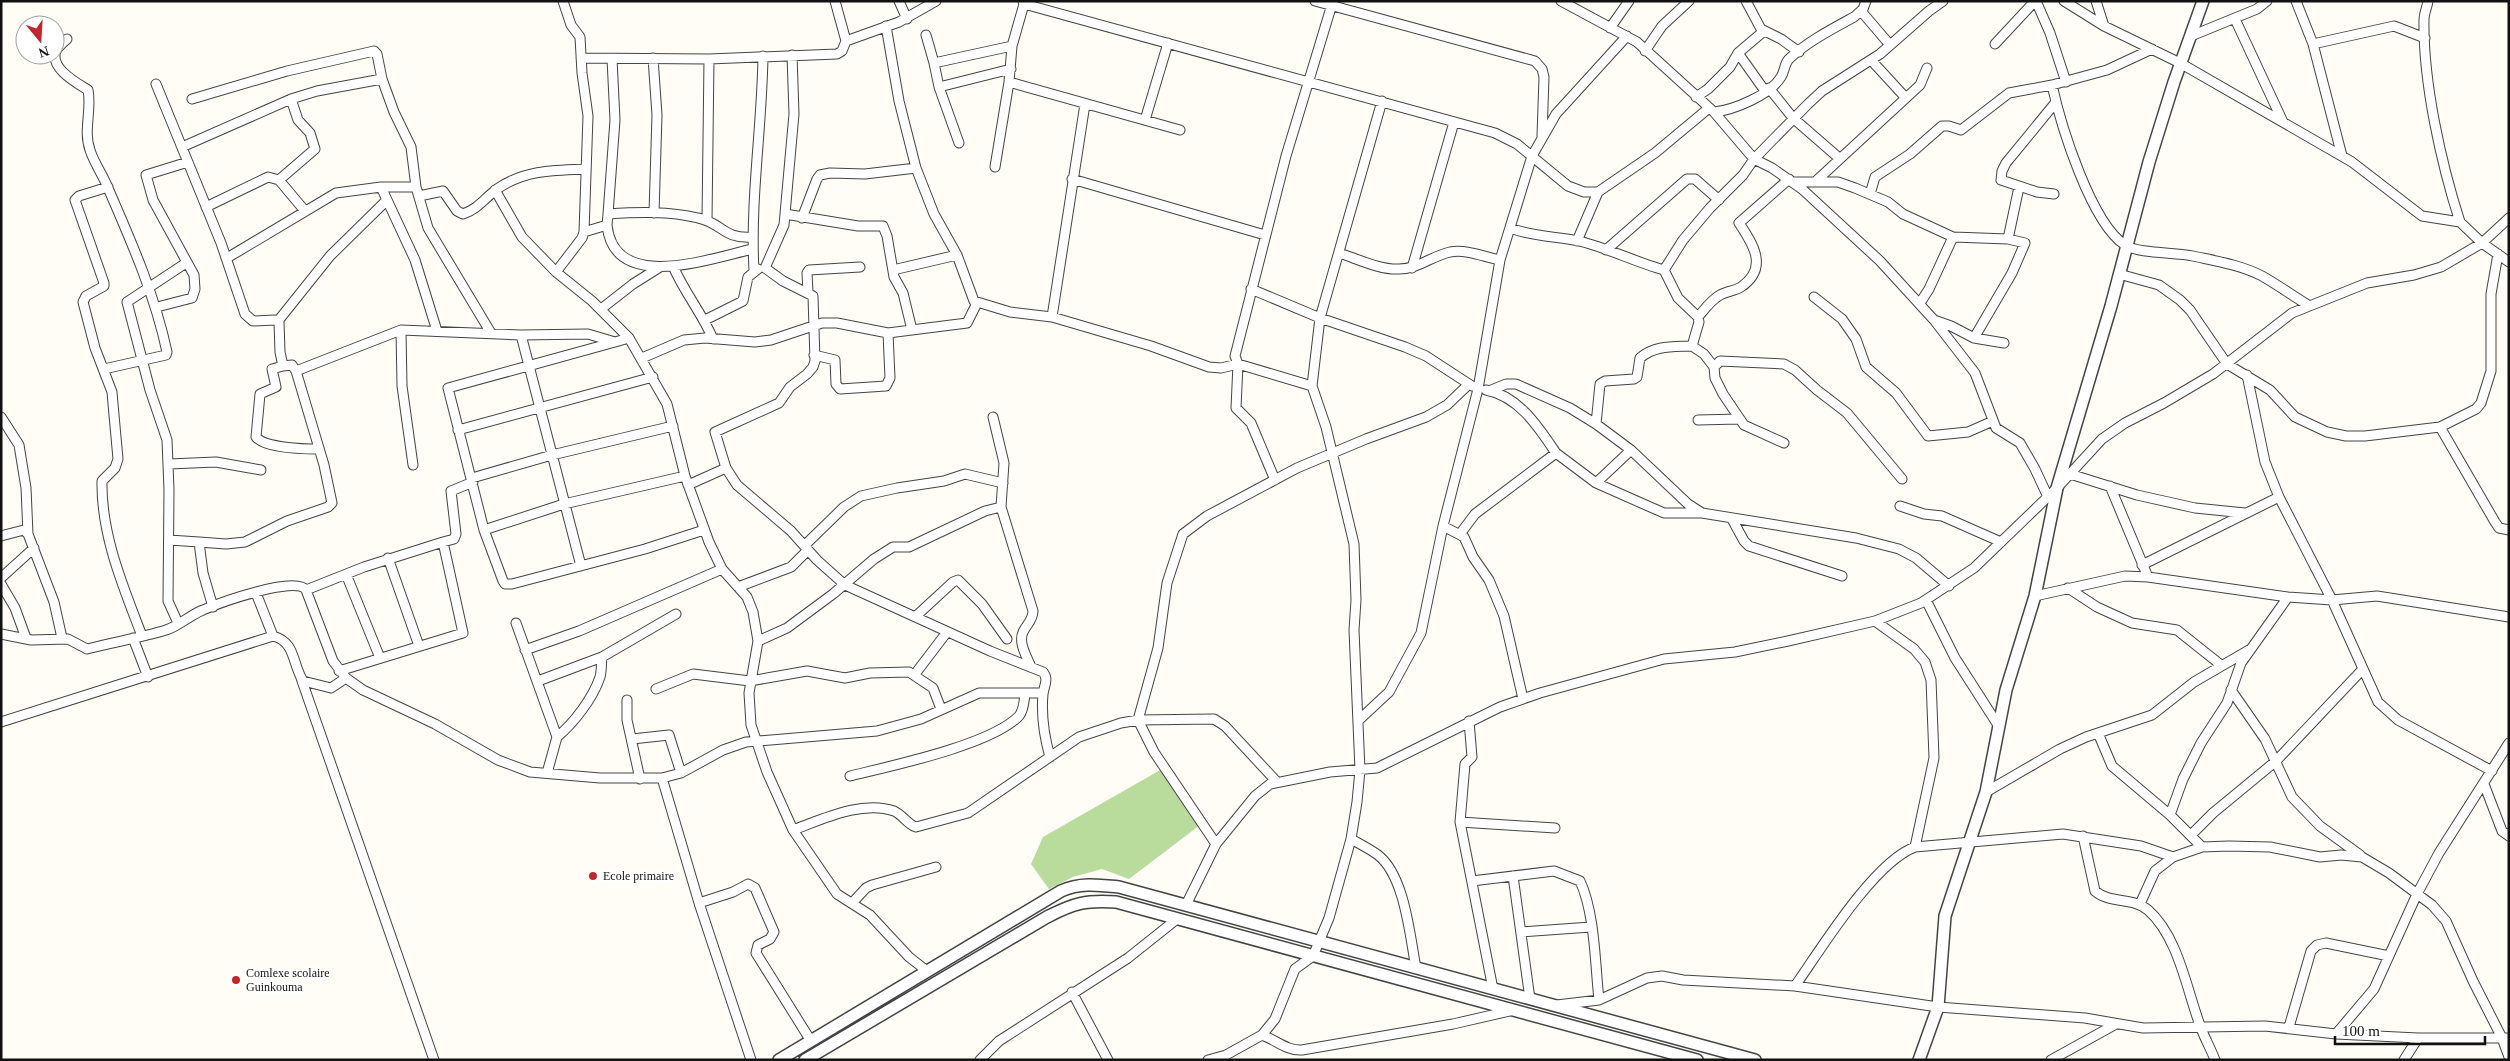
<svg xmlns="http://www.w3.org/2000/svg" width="2510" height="1061" viewBox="0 0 2510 1061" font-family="Georgia,serif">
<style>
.forest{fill:#b9dc9c}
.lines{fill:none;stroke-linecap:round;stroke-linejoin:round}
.minor-casing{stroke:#444;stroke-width:11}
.tertiary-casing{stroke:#444;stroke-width:14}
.minor{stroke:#fff;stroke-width:9}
.tertiary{stroke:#fff;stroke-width:11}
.poi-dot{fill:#c4262e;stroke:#fff;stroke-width:2}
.labels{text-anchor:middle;stroke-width:5;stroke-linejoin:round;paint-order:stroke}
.poi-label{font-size:12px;fill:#111;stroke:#fff;text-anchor:start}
</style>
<rect width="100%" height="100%" fill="#fffdf5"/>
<path class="forest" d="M1162 769 1200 825 1129 879 1102 869 1073 877 1049 889 1031 864 1043 837Z"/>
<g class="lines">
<defs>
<path id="minor" d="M563 1 571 25 580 37 582 73 588 116 584 232 582 238 556 272 592 301 629 338 667 404 685 476 709 542 722 569 747 597 753 612 758 641 749 693 751 725 767 772 793 830 837 894 870 915 909 957 927 971
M835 1 846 41
M899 1 907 19
M1315 1 1535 61 1542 69 1544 77 1542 136
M1561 1 1637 42 1714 112 1754 159 1772 168 1802 189 1880 261 1934 320 1975 373 1996 428 2020 443 2035 469 2048 497
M1746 1 1761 29 1781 39 1799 52
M2036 1 2050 33 2066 82
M2064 1 2104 26 2180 63 2352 162 2422 216 2460 222 2482 243 2509 262
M2096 1 2104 26
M2296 1 2313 44 2342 156
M2428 1C2427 8 2424 13 2424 20 2423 82 2441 163 2460 222
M1024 4 1495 133 1517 144 1568 186 1584 192H1598L1655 153 1709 108
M1861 11 1890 45
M2235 19 2283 122
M886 26 899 101 916 168 934 214 957 255 974 301 1010 312 1052 317 1151 346 1209 367 1221 368 1238 364 1312 386
M1610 28 1629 1
M926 35 934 63 1012 46
M2191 36 2257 9 2267 1
M67 39C64 42 58 47 56 51 49 68 77 83 88 90 92 110 83 131 90 150 94 163 103 175 108 188 131 241 155 295 167 352L166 355 104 369
M1995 44 2035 1
M2313 44 2394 26 2425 38
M1645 51 1662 26 1689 1
M1738 53 1765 91
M792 55 794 114 784 225 765 268 783 281 813 296 815 361 813 367 807 374 790 387 779 403 715 432 726 468 737 485 791 531 817 560 845 585 990 651 1043 672C1049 679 1044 686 1043 694 1041 716 1044 736 1050 757
M581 58 709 59 837 54 842 51 846 41 899 22 936 1
M653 58 657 115 654 213
M1871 60 1905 97
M934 63 939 87 959 143
M1009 82 1180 130
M156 84 221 243 245 314 253 321 275 320 279 322 280 352 283 366 292 365 296 371 324 465 332 503 328 507 287 521 245 542 226 544 199 542
M2052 85C2061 126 2091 223 2125 245 2139 254 2176 252 2193 256 2216 261 2241 265 2262 276 2278 285 2293 296 2308 305
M939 87 1011 69
M1769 88 1793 118 1839 158
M1696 97 1708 89 1730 67 1738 53 1764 31
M192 99 287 71 374 51 377 54 382 79
M1714 112C1734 110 1770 95 1781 77 1785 71 1784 64 1789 59 1807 42 1832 29 1854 17L1863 9 1866 1
M1145 120 1168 43
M182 147 291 99 317 91 382 79 394 112 411 147 416 187 428 228 491 333
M995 167 1009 82 1012 46 1024 4 1023 1
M1072 179 1265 235
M279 180 315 149 310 133 298 120 291 99
M1816 181 1920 85 1927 68
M1794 182H1838L1855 188 1888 202 1903 214 1953 237 2008 239 2025 243 2012 273 1974 338
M108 187 79 196 75 200 104 283V286L86 296 83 302 95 348 112 392 113 404 118 459 115 468 102 481C101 535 123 586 142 636
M381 187 415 260 437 331
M495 190 522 237 556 272
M1870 194 1875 177 1910 154 1942 126H1949L1961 130 2009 93 2052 85 2107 70 2152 49
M2054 194 2037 192 2001 180 2002 171 2006 163 2056 102
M419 196 443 191 457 211 463 214C478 209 485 198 497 189 524 170 554 170 586 169
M206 207 268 177 279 180 305 211
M608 214 615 120 612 59
M785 214 858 226H883L887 236 894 277 903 293 912 330
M802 218 817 179 820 175 830 173 865 174 916 168
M707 220 709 59
M607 225C614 294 711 258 753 249
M1510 228C1533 237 1555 236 1579 241 1608 248 1635 262 1664 270L1678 298 1698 317 1699 322 1692 346 1704 354 1714 367 1715 378 1723 394 1744 425 1784 443
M584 232 607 225 608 214C638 212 669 211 698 218 723 223 722 239 752 237
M2008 239 2019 187
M1577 241 1598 192
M1606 250 1687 179H1695L1719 200
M1339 253C1358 259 1380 270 1399 269 1418 269 1432 256 1450 252 1467 249 1484 257 1500 260
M227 258 336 193 381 187H416
M673 266C684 292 702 313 713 339
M1412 268 1454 122
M893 270 957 255
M1664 270 1683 240 1710 208 1743 175 1754 159 1808 104 1822 91 1880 54 1929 11 1943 1
M754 271C750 199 762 128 763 56
M2119 274 2159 285 2180 300 2190 310 2227 364 2270 390 2295 417 2327 432 2346 436H2365L2440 427 2476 409 2481 403 2491 371V294L2498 254
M1251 289 1320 318 1405 347 1426 356 1472 386
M808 292 807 273 809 270 860 267
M1814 297 1842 319 1856 339 1866 367 1896 393 1928 436 1968 432 1993 421
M1920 303 1929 289 1953 237
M157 307 192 298 195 289 194 275 153 200 146 175 188 162
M601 309 633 284 660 267
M1052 317 1085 104
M1698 317C1704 310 1711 300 1720 295 1727 291 1735 291 1741 287 1769 268 1753 244 1739 223L1789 179
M705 320 743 301 748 277 758 269
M1934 320 1951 326 1974 338 2004 343
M278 321 330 256 387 200
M401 330 402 386 413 465
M521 335 581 566
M615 342 448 388 484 530 503 581 505 584H512L645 549 704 530
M814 355 835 360 836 384 840 389 886 386 890 378 888 333
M642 358 684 340 705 338 755 342 771 340 822 323H837L888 333 967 323 977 303
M283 366 272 369 276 387 260 394 256 437C265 448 305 449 319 449
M1714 367 1720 361 1784 364 1795 370 1817 390 1847 413 1902 479
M296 371 401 330 521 335 588 334 615 342 629 338
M1486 390C1519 396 1539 428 1556 453
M1489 391 1506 384H1516L1570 408 1596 424 1631 450 1688 504 1702 513 1856 538 1899 549 1916 558 1949 586
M1 417 19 445 26 488 28 534
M993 417 1004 463 1001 507 1033 611C1033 620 1027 624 1023 632 1018 643 1027 657 1031 667
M1698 420 1739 419
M1596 424 1600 384 1605 381 1634 379 1637 377 1640 358C1655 345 1673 347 1692 346
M2440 427 2495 522 2499 528 2509 530
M458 430 653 377
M169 464 216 462 261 470
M2070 474 2137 495 2195 508 2245 513
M472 478 552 455 673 426
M1275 480 1251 423 1236 408 1238 364 1235 356 1286 156 1333 1
M1596 483 1631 450
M688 485 726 468
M2110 486 2148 577
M2279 497 2332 600 2378 702 2398 720 2492 771
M1900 506 1924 514 1942 516 2001 542
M1732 519 1744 541 1749 546 1842 576
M484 530 564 504 685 476
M1460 534 1475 514 1556 453 1596 483 1664 513H1702
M1 536 24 530 28 534 54 602 62 638
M169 540 199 542 203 573 213 607
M443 542 454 539 456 534 451 491 473 482
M805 545 844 507 861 496 897 488 944 481 965 474 1003 483
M388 558 419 646
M2142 565 2279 497 2265 462 2247 375
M346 574 380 658
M1 578 34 548
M1 584 15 608 26 638
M738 587 791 567 808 550
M2068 588 2097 607 2132 623 2177 630 2221 665
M306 590 364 567 443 542 463 633 339 671
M256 593 273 636C296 642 292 664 303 681L331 688 346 678
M2035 596 2125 576 2148 577 2288 597 2332 600 2377 596 2509 617
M1926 600 1955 658 1998 725
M915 617 953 582 958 580 982 604 1007 639
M1875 621 1914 649 1925 662 1931 680 1934 758 1915 847
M178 623 168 601 169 490 167 440 150 390 127 302 186 263
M516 623 557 737 547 773
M1 634 31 640 68 639 87 649C113 642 140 638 166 630 179 626 190 615 203 610 219 603 296 575 306 590L333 661 346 678 363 690 435 724 498 760 530 772 600 778H662L681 773 723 750 746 742 877 731 921 719 979 693H1043
M133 638 148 677
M758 641 787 628 833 594 874 559 893 547H909L985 511 1001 507
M525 650 579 631 722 569
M915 674 947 632
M301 678 434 1060
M538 681 602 657 676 614
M656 689 693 674 750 681 807 671 845 678 870 673 909 672 933 688 941 709
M2231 690 2265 739 2292 797 2320 826 2360 855
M1523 699 1504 616 1489 580 1473 557 1464 537 1443 526 1478 389 1500 260 1532 156 1556 114 1627 36
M627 700V720L640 779
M1359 720 1389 692 1421 633 1443 526
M1469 721 1472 757 1465 764 1460 822 1555 828
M1 722 273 636
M2098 733 2112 766 2170 815
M557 737C574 723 593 698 600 677 602 671 601 663 602 657
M632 739 669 735 681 773
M850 776C891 766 991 745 1019 716 1024 710 1024 701 1025 694
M662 778 699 903 751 1060
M2484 784 2502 831 2509 836
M1986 792 2060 749 2086 737 2152 715 2194 682 2249 650
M1460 822 1493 989
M793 830C823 819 862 800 894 811 903 815 907 824 916 827L968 813 1079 737 1121 723 1138 720 1214 719 1225 726 1277 782
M2191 835 2213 813 2276 761 2362 670
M2083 836 2095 891C2110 904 2133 897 2148 910 2179 937 2187 992 2201 1028 2205 1039 2211 1049 2215 1060
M1351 839C1360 844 1370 849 1378 855 1405 876 1410 937 1416 968
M1216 844 1154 752 1138 720 1158 648 1167 583 1183 534 1207 516 1297 468 1366 439 1426 417 1447 405 1469 384
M2202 847 2170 815 2183 779 2201 743 2227 703 2241 663 2288 597
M1513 876 1530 999
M1472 881 1554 871 1580 881C1595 913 1595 964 1599 1000
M853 902 866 888 872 885 936 867
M699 903 733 892 748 884 755 888 774 932 770 939 758 945 756 953 811 1041
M2140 904 2155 871 2173 857
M1186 905 1216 844 1255 796 1270 784 1330 772 1377 768 1500 707 1540 693 1664 659 1735 652 1788 641 1875 621 1921 603 1974 568 2057 488 2102 439 2125 423 2164 403 2213 374 2292 313 2367 283 2414 275 2441 267 2482 243 2509 218
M1521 932 1591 927
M1795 986C1821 949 1874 862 1915 847L2063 834 2141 846 2173 857 2202 847 2229 846 2270 847 2320 857 2341 855 2362 857 2389 873 2432 905 2446 921 2473 981 2502 1038 2509 1057
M1072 992 1108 1060
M1557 1005 1599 1000 1647 978 1662 976 1683 980 1795 986 1938 1007 2085 1018 2143 1028 2265 1026 2336 1034 2418 1038H2509
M2289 1027 2311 951 2317 945 2326 943 2389 956
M2336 1034 2374 989 2417 894 2439 853 2509 743
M1262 1035 1275 1019 1295 969 1313 956 1329 918 1351 839 1357 802 1360 770 1354 630 1356 600 1354 544 1326 427 1312 386 1320 318 1382 101
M980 1060 999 1041 1128 958 1177 919
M1208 1060 1226 1055 1262 1035C1276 1040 1287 1051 1302 1050L1453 1024 1514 1010
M2051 1060 2116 1024
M2404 1060 2418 1038"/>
<path id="tertiary" d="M779 1060 1061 891C1080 882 1100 885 1119 887L1755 1060
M805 1060 1047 917C1074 903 1086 900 1116 902L1697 1060
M1919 1060 1938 1007 1945 916 1986 792 2006 690 2035 596 2057 488 2111 306 2149 162 2174 82 2203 1"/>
</defs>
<use href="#minor" class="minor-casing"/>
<use href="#tertiary" class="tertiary-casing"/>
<use href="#minor" class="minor"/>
<use href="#tertiary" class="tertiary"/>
</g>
<g class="poi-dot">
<circle cx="593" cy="876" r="5"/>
<circle cx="236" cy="980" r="5"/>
</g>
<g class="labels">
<g class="poi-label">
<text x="603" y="880">Ecole primaire</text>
<text x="246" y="977">Comlexe scolaire<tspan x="246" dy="14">Guinkouma</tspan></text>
</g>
</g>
<rect width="2510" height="1061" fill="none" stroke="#111111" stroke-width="5"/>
<g transform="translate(40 40) rotate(162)"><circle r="24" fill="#ffffff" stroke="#a0a0a0"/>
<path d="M0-4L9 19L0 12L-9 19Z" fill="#c4262e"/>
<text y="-8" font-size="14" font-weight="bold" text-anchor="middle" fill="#111111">N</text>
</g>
<path d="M2335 1036v8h150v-8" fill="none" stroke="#111111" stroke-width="2.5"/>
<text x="2342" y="1036" font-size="15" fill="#111111" stroke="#ffffff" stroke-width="4" paint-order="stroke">100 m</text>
</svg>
